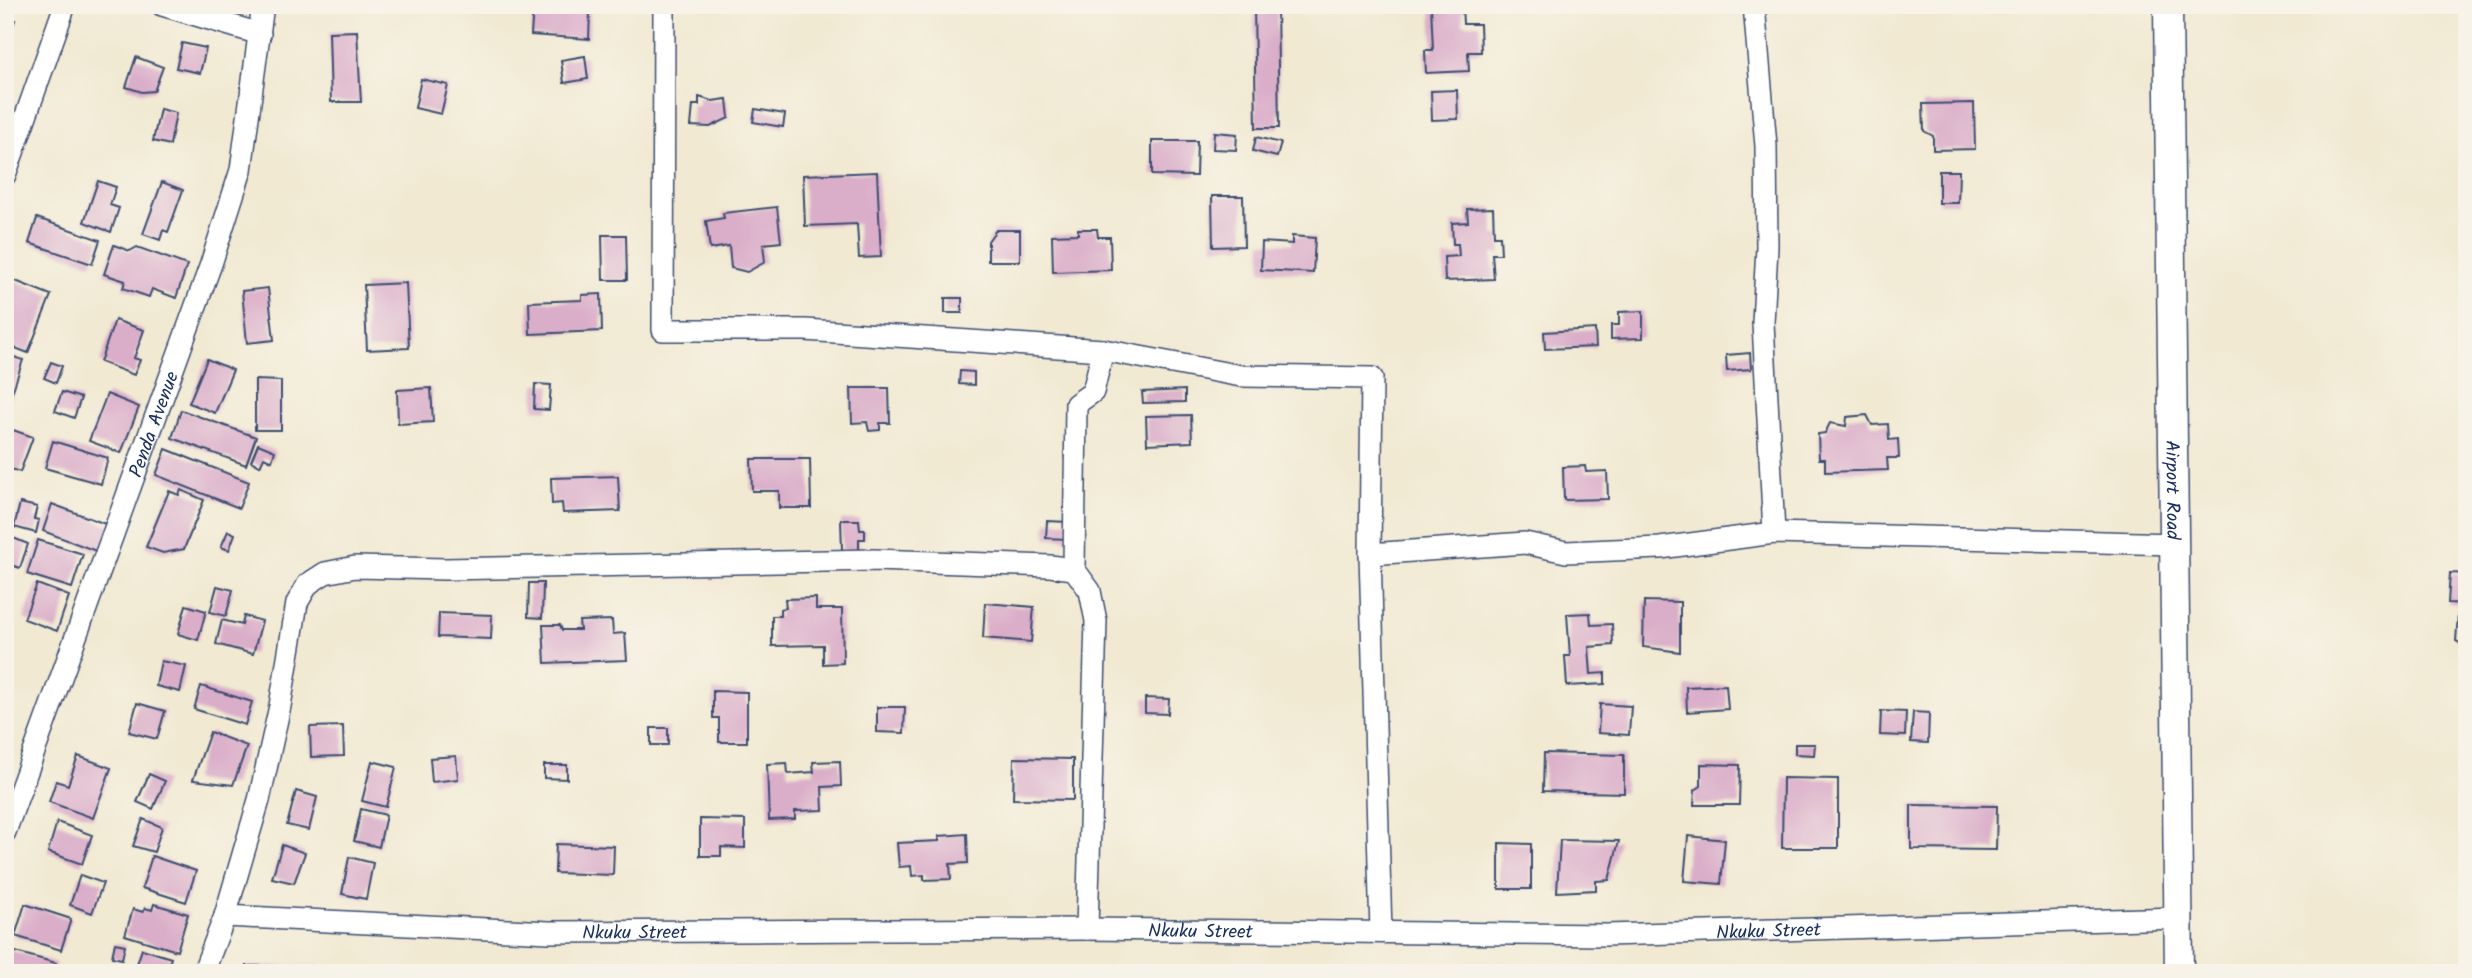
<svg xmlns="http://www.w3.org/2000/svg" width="2472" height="978" viewBox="0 0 2472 978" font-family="Kalam,sans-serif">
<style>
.building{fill:#daadc9}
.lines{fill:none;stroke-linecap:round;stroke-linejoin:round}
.minor-casing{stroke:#3b4b6f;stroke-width:24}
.tertiary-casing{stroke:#3b4b6f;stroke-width:31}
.minor{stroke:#fff;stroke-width:21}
.tertiary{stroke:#fff;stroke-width:28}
.labels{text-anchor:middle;stroke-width:6;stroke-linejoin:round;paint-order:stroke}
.street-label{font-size:19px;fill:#1b2f5e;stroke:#f7f3e8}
</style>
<rect width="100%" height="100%" fill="#f7f3e8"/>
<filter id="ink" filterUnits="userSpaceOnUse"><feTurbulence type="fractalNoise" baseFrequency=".0143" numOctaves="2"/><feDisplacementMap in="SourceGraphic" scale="14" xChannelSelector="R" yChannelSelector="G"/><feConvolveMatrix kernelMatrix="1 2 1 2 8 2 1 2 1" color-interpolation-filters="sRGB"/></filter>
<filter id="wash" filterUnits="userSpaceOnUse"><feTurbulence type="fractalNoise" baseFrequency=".00686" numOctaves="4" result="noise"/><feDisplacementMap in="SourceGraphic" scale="28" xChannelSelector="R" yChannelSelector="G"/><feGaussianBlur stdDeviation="1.57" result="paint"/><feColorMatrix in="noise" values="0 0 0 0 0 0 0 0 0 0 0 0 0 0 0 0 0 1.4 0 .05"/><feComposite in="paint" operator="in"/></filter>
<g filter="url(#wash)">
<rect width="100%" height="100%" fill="#f1e9d2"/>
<g id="blocks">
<path class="building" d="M545 5 590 10 589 39 531 35 533 6Z
M1254 5H1277L1279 128H1256Z
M1431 5H1462L1463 24H1480L1481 52H1468L1469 71 1426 73 1425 50H1433Z
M5 17 15 20 6 46H5Z
M357 31 361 102H331L329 32Z
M182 43 206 48 200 73 176 68Z
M585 56 588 79 564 83 561 60Z
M136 57 163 67 154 91 142 92 126 87Z
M421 79 448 85 441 114 415 108Z
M1457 90 1458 119 1432 120 1431 91Z
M699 97 712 101 727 99 729 118 710 127 691 126 693 105H699Z
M1974 103 1975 149 1933 150V136L1924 131 1923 104Z
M160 109 176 113 170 145 153 141Z
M755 109 785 114 783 127 753 122Z
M1214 132 1237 134 1236 150 1213 149Z
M1256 137 1281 143 1277 157 1253 151Z
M1152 141H1197L1196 176 1152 175Z
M1939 171H1959L1958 203H1939Z
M877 172 881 257 859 258 857 224 805 226 803 175Z
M98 181 116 187 110 205 119 208 111 232 84 222Z
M162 182 183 190 168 232 163 230 160 240 143 234Z
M1212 196H1243L1244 246 1213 247Z
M777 207 781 242 763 244 765 262 747 272 731 268 729 246 710 249 706 221 724 218 723 213Z
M1493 208 1494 236H1500L1501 254H1492L1494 279 1445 281 1444 257 1459 256 1458 244H1453L1452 223 1468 222 1467 209Z
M37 218 100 240 92 264 29 243Z
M1078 229H1097L1098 237H1110L1111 270 1053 272 1052 235 1078 234Z
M996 230H1020V261H988V241Z
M602 235H626L627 280H603Z
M1292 236 1315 238 1313 273 1261 270 1262 242 1292 244Z
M114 245 130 251 137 247 187 265 176 298 152 289 149 297 123 288 125 281 104 274Z
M13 280 51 295 28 353 5 344V301Z
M406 283 409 348 367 350 364 285Z
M268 288 274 340 247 343 242 291Z
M601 294 602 331 530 334 529 302 582 300V295Z
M945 298H962V313H945Z
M1643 311V338L1611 339V325H1619V312Z
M115 320 144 330 134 358 140 360 134 375 100 362Z
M1595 329 1596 347 1545 349 1544 332Z
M1750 353 1751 369 1727 371 1726 355Z
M5 354 23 360 6 411H5Z
M207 359 233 370 215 413 189 403Z
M51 362 62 366 56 383 44 378Z
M960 371 974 372V385L959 384Z
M255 380 281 381V430H255Z
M535 384 551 385 549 410 534 409Z
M431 388 433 422 398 424 397 390Z
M851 388H889L890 423H880V430L869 431 867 422 852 423Z
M1185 390V402L1143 403 1142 392Z
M62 392 81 398 74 418 55 411Z
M107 394 139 407 121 453 89 441Z
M181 410 256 437 246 465 172 438Z
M1191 415 1192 442 1147 444 1146 416Z
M1867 415 1872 425 1888 424 1889 440 1898 439 1899 458H1887L1888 470 1825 472V459H1819L1818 434 1825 433 1830 423 1846 426 1847 417Z
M13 430 33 437 20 472 5 467V450Z
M53 441 108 458 101 484 45 468Z
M258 444 275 451 272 461 264 457 260 466 251 461Z
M166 449 249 482 239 508 156 475Z
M751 459H810L811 508H779V491H752Z
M1585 466 1586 472 1607 471 1608 499 1564 500 1563 467Z
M618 476 620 511 563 513 562 503 552 504 551 478Z
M181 490 204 500 184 549 163 553 146 547 169 491 179 495Z
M20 503 37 507 34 519 39 520 36 533 14 527Z
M52 504 111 526 103 549 96 551 43 531Z
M841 520H859L860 530H865V539H859V550H842Z
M1047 521 1068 522 1067 539 1046 538Z
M228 531 235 534 229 550 221 547Z
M11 537 28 544 20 568 5 563Z
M38 540 83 554 72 588 27 574Z
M2450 573 2467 574V604L2448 603Z
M529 583H543L542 618 528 617Z
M37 584 69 596 57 631 24 619Z
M217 586 233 590 226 616 210 612Z
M816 598V609H842L843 663 823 664V645L772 646V616H780V609L786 608 785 599Z
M1644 601 1680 602V652L1643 647Z
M985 603 1034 607 1031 642 983 638Z
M186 605 206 611 198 640 178 634Z
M439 613 492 615 491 639 438 637Z
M1590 613 1591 625 1612 624 1613 645 1589 647 1591 674 1605 673V684L1567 686 1565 656H1570L1567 614Z
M2458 615 2467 616V647L2456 641Z
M244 616 262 621 253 654 216 644 222 620 242 625Z
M612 620 613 634 625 633 627 660 545 663 543 625H560L562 630H580L579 621Z
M161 661 186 666 180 692 156 686Z
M1726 685 1728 709 1687 712 1686 687Z
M201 686 252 702 245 725 194 709Z
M713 691 747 692V742H719V718H713Z
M1145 698 1169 699 1168 714 1145 713Z
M137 703 165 711 157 739 129 732Z
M1600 704 1631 706 1629 735 1598 733Z
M877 707H905L904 733 877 732Z
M1881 711 1906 712 1905 736 1880 735Z
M1913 712 1929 713 1928 743 1911 742Z
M343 726 344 756 311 757 310 727Z
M651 728H668V745H651Z
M210 732 247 746 233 785 193 780Z
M1795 744H1815L1814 755 1795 754Z
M1544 753 1624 755V793L1543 791Z
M78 756 111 768 93 818 49 802 56 781 68 785Z
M456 756 458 779 432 782 430 758Z
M1014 758 1073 759V800L1013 799Z
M372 761 396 767 386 807 362 801Z
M840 761 841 786 822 787 823 810 795 811V819L769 820 767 764 787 763 788 774 814 772 813 762Z
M1701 764 1740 765 1739 805H1694L1695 790 1701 786Z
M544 765H567V779L544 778Z
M149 774 165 781 153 809 137 802Z
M1783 778 1838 779V848H1782Z
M296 791 317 797 309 830 287 825Z
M1911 805 1997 806 1996 850 1911 849Z
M361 809 386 815 379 847 354 841Z
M143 819 162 827 154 852 133 846Z
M700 819 745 820V848L721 847V856H700Z
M57 822 92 835 82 864 48 852Z
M967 834 968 863 950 864 951 879 924 880V875L912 876 911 866 899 867 897 843 939 841V836Z
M1688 836 1725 840 1721 884 1684 881Z
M1560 840 1619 841 1609 880 1596 881V890L1557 892Z
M1499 843 1531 844V889H1499Z
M556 844 614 846 613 875 555 873Z
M282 845 305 853 294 883 272 878Z
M152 856 196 871 186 902 142 888Z
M349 857 373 863 366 899 342 894Z
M80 875 103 883 92 913 70 905Z
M25 904 71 919 61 950 15 936Z
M154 904 188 914 177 951 125 935 133 909 143 912 145 908 152 910Z
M115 943 125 945 122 959 112 957Z
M142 949 171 958 166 973H134Z
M8 950 56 963 54 973H5Z
M247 966H322V973H247Z"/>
</g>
</g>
<g filter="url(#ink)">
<use href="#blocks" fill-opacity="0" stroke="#3b4b6f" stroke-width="2"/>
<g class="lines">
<defs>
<g id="minor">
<path d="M162 5 260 34"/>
<path d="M664 5 663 330H805L1103 350 1241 376 1372 378 1370 554 1381 932"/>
<path d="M1754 5 1766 146 1767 247 1763 323 1774 533"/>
<path d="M5 175 65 5"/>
<path d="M1370 554 1525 543 1566 552 1660 548 1774 533 2174 544"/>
<path d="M1074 569 1076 404 1093 392 1103 350"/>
<path id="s1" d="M5 832 211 264 241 170 263 5"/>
<path id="s2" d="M225 916 549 932 1087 929 1607 935 2178 918"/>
<path d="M203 973 225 916 259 800 280 706 297 603 308 584 325 573 355 567 446 569 874 560 1050 566 1074 569 1090 591 1096 621 1087 929"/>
</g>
<g id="tertiary">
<path id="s3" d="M2168 5 2179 973"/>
</g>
</defs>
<use href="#minor" class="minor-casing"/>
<use href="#tertiary" class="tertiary-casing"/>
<use href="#minor" class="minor"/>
<use href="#tertiary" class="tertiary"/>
</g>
</g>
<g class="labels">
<g class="street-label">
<text dy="7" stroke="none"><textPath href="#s1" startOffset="434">Penda Avenue</textPath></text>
<text dy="7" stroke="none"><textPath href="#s3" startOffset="485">Airport Road</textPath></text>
<text dy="7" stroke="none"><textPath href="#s2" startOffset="1544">Nkuku Street</textPath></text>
<text dy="7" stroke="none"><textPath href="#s2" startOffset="410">Nkuku Street</textPath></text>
<text dy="7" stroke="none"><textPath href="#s2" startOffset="976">Nkuku Street</textPath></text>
</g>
</g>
<rect width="2472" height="978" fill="none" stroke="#f7f3e8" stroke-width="28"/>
</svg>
